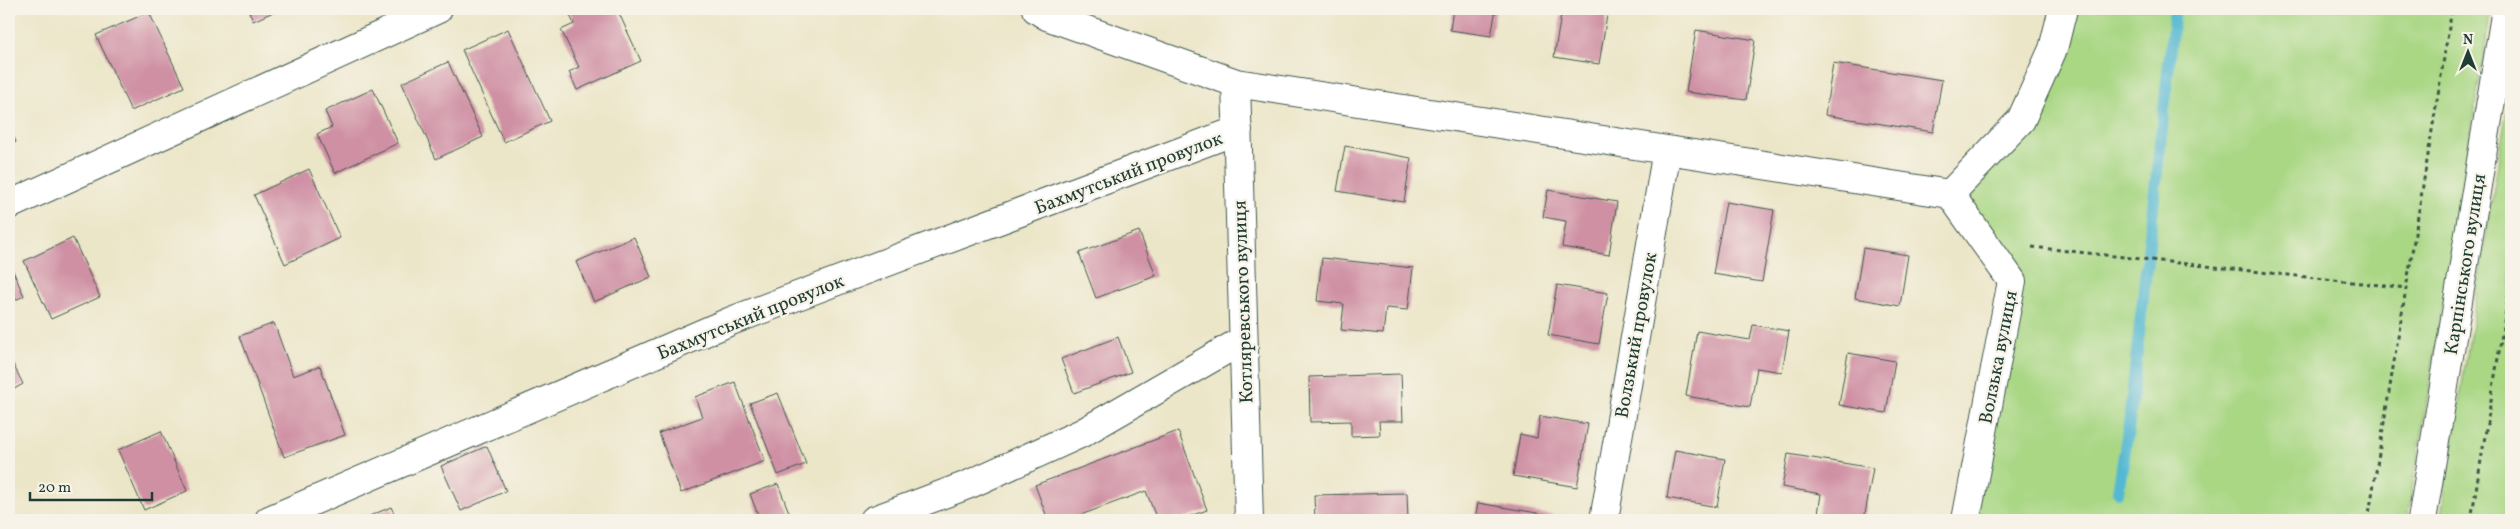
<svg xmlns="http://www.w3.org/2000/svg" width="2520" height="529" viewBox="0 0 2520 529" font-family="Vollkorn,serif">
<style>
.grass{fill:#a9d784;stroke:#648a5c}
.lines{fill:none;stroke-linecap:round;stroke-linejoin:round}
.stream{stroke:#52b8d1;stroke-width:12}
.building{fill:#cf90a4}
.minor-casing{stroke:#3e564a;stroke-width:30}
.path{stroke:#3e564a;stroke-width:3;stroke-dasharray:4 4;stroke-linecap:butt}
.minor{stroke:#fff;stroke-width:28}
.labels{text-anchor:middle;stroke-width:4.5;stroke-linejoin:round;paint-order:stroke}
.street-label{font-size:19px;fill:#1f3d34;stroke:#f7f3e8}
</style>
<rect width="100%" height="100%" fill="#f7f3e8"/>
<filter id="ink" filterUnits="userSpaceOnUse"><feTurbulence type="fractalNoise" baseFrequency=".02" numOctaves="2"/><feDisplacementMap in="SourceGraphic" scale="10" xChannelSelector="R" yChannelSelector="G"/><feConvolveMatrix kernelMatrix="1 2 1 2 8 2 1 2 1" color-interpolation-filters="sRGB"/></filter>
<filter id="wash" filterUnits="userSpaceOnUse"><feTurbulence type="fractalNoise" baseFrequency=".0096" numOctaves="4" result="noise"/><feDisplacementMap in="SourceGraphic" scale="20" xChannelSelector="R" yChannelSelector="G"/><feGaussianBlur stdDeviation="1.12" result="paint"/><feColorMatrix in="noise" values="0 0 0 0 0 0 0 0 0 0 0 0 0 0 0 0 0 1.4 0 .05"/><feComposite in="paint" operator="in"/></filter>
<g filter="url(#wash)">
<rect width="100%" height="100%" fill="#ece6c9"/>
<path class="grass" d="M2063 9H2491L2407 520H2085L2066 517 2065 520H1966L2012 281 1950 194 2021 119Z
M2511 84V520H2440Z"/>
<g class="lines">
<path class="stream" d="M2118 492 2129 424 2175 9"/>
</g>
<g id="blocks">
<path class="building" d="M248 9H280L253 21Z
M567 9H617L641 61 577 90 569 72 579 67 561 30 574 24Z
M1453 9H1496L1491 36 1450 30Z
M1562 9H1608L1599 64 1554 57Z
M149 12 184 87 131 111 96 35Z
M508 29 550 121 504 142 462 50Z
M1696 30 1755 40 1746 100 1686 92Z
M448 62 483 137 436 159 402 83Z
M1833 63 1942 80 1933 132 1825 115Z
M373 89 398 143 335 173 317 134 332 127 325 111Z
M9 127 16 142 9 145Z
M1345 146 1411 158 1404 202 1337 191Z
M309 169 340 238 285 264 254 195Z
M1548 190 1617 202 1609 255 1562 247 1566 221 1543 217Z
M1726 202 1774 210 1762 282 1713 274Z
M1139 231 1156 276 1096 298 1079 253Z
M634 237 651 277 594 302 576 262Z
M73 238 100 297 51 319 24 261Z
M1863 248 1908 255 1900 306 1855 298Z
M1322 258 1413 268 1408 310 1386 308 1383 334 1341 330 1344 304 1317 301Z
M9 262 24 296 9 303Z
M1557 285 1608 293 1599 344 1548 335Z
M274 323 293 376 320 366 345 435 284 457 240 336Z
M1753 325 1789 331 1782 372 1757 368 1750 407 1686 396 1697 331 1750 340Z
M1118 337 1131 372 1074 393 1061 359Z
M1848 353 1895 361 1886 413 1839 405Z
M9 356 23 384 9 392Z
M1401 374 1403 421H1379L1380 435 1351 436V421L1310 422 1309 377Z
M735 382 765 461 681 493 659 433 702 417 695 397Z
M778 393 806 464 778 475 750 403Z
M1540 416 1588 424 1577 487 1513 476 1520 434 1537 438Z
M161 431 187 491 144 510 118 450Z
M1178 431 1207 510 1179 520H1157L1146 491 1067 520H1048L1035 485Z
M487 446 506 491 461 511 441 466Z
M1675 450 1725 459 1717 507 1667 498Z
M1788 454 1873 468 1864 520H1817L1821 494 1782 487Z
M778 484 792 520H760L750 494Z
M1407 493 1408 520H1315L1314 495Z
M1478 503 1567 518V520H1475Z
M391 507 397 520H360Z"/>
</g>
</g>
<g filter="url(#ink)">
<use href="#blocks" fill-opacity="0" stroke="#3e564a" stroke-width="1"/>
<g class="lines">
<defs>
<path id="minor" d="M1036 9 1047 16 1236 83 1950 194
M1236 83 1249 520
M1950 194 2012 281 1966 520
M1950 194 2021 120 2053 49 2063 9
M9 205 438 9
M269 520 731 321 1238 130
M874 520 970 484 1082 433 1243 340
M1604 520 1667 150
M2422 520 2506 9"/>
</defs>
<use href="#minor" class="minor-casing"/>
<path class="path" d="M2032 247 2407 288
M2368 520 2452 9
M2471 520 2511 280"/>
<use href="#minor" class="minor"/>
</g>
</g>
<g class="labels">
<g class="street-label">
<text transform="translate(1128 172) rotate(-21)" y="7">Бахмутський провулок</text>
<text transform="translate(2464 264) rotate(-81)" y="7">Карпінського вулиця</text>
<text transform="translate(1242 302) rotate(-92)" y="7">Котляревського вулиця</text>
<text transform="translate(750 316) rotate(-22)" y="7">Бахмутський провулок</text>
<text transform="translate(1635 335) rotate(-80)" y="7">Волзький провулок</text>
<text transform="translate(1997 357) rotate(-79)" y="7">Волзька вулиця</text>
</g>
</g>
<rect width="2520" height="529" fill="none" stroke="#f7f3e8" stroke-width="30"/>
<g transform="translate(2468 52)" stroke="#f7f3e8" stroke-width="4" paint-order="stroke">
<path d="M0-4L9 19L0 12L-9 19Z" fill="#1f3d34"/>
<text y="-8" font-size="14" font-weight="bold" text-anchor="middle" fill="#1f3d34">N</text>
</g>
<path d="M30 492v8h122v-8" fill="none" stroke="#1f3d34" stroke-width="2.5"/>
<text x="38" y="492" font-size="15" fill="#1f3d34" stroke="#f7f3e8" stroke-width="4" paint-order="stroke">20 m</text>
</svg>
